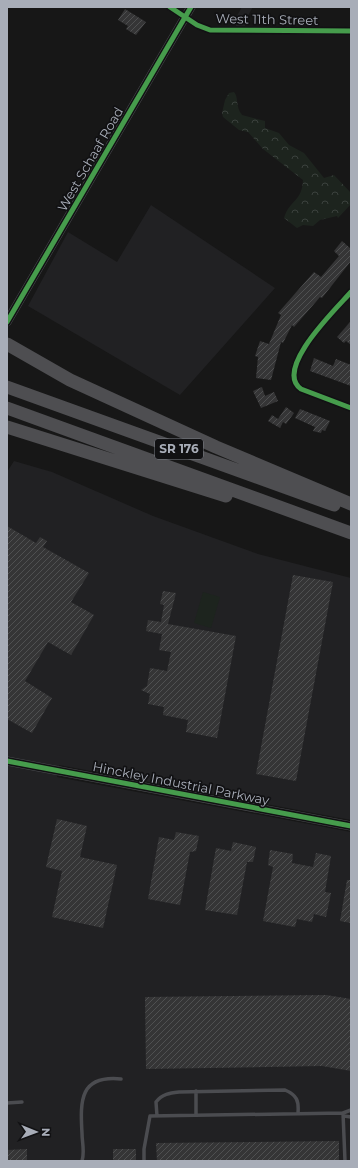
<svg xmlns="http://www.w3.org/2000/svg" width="358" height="1168" viewBox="0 0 358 1168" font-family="Montserrat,sans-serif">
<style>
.built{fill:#212123}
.green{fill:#1d241e}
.forest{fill:url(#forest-crowns)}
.building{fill:url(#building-hatch)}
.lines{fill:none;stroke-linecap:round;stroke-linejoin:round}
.service{stroke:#4b4c50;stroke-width:3.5}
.minor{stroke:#4b4c50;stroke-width:7}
.tertiary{stroke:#4b4c50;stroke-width:9}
.motorway{stroke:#4e4e51;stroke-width:13}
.cycleway-casing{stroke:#111113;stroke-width:8}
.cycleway{stroke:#469c4c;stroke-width:5}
.labels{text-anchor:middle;stroke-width:3.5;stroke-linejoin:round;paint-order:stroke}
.shield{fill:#111113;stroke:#7b7e86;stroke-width:1}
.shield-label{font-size:12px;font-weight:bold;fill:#a8adb8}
.street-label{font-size:13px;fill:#a8adb8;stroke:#111113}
</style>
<defs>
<pattern id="forest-crowns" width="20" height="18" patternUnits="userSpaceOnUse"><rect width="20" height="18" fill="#1d241e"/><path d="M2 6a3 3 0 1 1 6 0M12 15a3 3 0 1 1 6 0" fill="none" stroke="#3b413d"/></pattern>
<pattern id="building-hatch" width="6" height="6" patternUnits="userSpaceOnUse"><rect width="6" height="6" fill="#353536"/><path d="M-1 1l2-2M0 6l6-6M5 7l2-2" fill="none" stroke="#4f5051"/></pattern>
</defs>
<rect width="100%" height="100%" fill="#171717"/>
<path class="built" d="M242 7H253L246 19 245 26H236L235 19Z
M151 205 275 288 180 395 28 306 68 232 117 262Z
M14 461 52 472 153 516 258 554 351 578V820L59 765 57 777 351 832V1161H7V472Z"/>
<path class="green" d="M203 592 220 597 211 628 194 623Z"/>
<path class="forest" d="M234 92C239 98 235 106 242 115L265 121V128L279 133 289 145 304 153 324 178 334 175 351 193V204L338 218 337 216 320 220 313 226 303 225 297 228 284 218C290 199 302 202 303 180L263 149 248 132 239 130 223 117 222 113 225 100 229 93Z"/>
<path class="building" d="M125 9 146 22 136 35 126 29 128 26 118 20Z
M342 241 351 249V261L322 298 320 297 294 327 292 325 283 343 281 342 271 380 256 378 258 357 255 356 260 341 269 344 281 315 278 313 314 272 321 277 339 256 334 251Z
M351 321V345L346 341 344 343 337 337Z
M314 358 333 366 336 359 351 365V386L310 371Z
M262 387 265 396 274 392 278 401 261 408 253 391Z
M286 407 294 413 286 424 283 422 280 428 268 421 272 415 278 419Z
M300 409 330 421 325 431 322 430 321 433 313 431 315 427 295 418Z
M7 526 36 543 40 537 47 541 43 547 89 573 71 602 94 615 71 655 48 642 25 681 52 698 32 733 7 719Z
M293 575 333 582 296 781 256 774Z
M163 591 176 593 168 624 236 636 217 738 186 732 188 720 163 715 164 707 148 704 150 694 141 690 147 686 150 668 167 671 171 652 159 650 162 634 146 631 148 620 161 622 164 605 160 604Z
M57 819 87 826 80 857 117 865 103 928 52 917 62 871 46 867Z
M176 832 199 836 196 851 190 852 180 905 148 899 159 837 174 840Z
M233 842 256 847 253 862H247L237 915 205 910 216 848 231 851Z
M270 850 293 854 292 863 313 867 316 853 331 856 325 892 331 893 326 917 314 914 312 922 297 919 295 927 263 921 273 867 268 865Z
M347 880H351V923L340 921Z
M326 995 351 999V1071L322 1066 146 1069 145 997Z
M339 1141V1161H157L156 1143Z
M27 1149V1161H7V1150Z
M113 1149H136V1161H113Z"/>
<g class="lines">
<path class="service" d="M196 1091V1115
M7 1103 22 1102
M343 1113 351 1110
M157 1116 156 1102C162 1094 170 1093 179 1092L285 1090C297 1095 299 1101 298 1113
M344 1116 351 1117
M82 1161C85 1152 82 1143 82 1133 80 1100 80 1075 121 1079
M144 1161V1149L150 1116 343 1113 345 1161"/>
<path class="minor" d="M170 7 197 25 210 30 351 31
M351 292C337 308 273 369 301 389L351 408"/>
<path class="tertiary" d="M7 322 191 7
M7 761 351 826"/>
<path class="motorway" d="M7 344 70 380 216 447 351 504
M7 387 334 505
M7 408 351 533
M7 427 226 496"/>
<defs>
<path id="cycleway" d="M170 7 197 25 210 30 351 31
M351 292C337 308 273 369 301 389L351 408
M7 322 191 7
M7 761 351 826"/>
</defs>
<use href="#cycleway" class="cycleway-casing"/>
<use href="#cycleway" class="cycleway"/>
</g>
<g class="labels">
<rect class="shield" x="155" y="439" width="48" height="20" rx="3"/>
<g class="shield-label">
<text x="179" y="453">SR 176</text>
</g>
<g class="street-label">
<text transform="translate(267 19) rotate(1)" y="5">West 11th Street</text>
<text transform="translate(90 159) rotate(-60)" y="5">West Schaaf Road</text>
<text transform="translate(181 783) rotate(11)" y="5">Hinckley Industrial Parkway</text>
</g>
</g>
<rect width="358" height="1168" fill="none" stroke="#a8adb8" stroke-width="16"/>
<g transform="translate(36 1132) rotate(91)" stroke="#111113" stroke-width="3" paint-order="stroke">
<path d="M0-3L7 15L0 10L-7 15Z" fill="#a8adb8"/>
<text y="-6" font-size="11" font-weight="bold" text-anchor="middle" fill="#a8adb8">N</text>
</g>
</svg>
